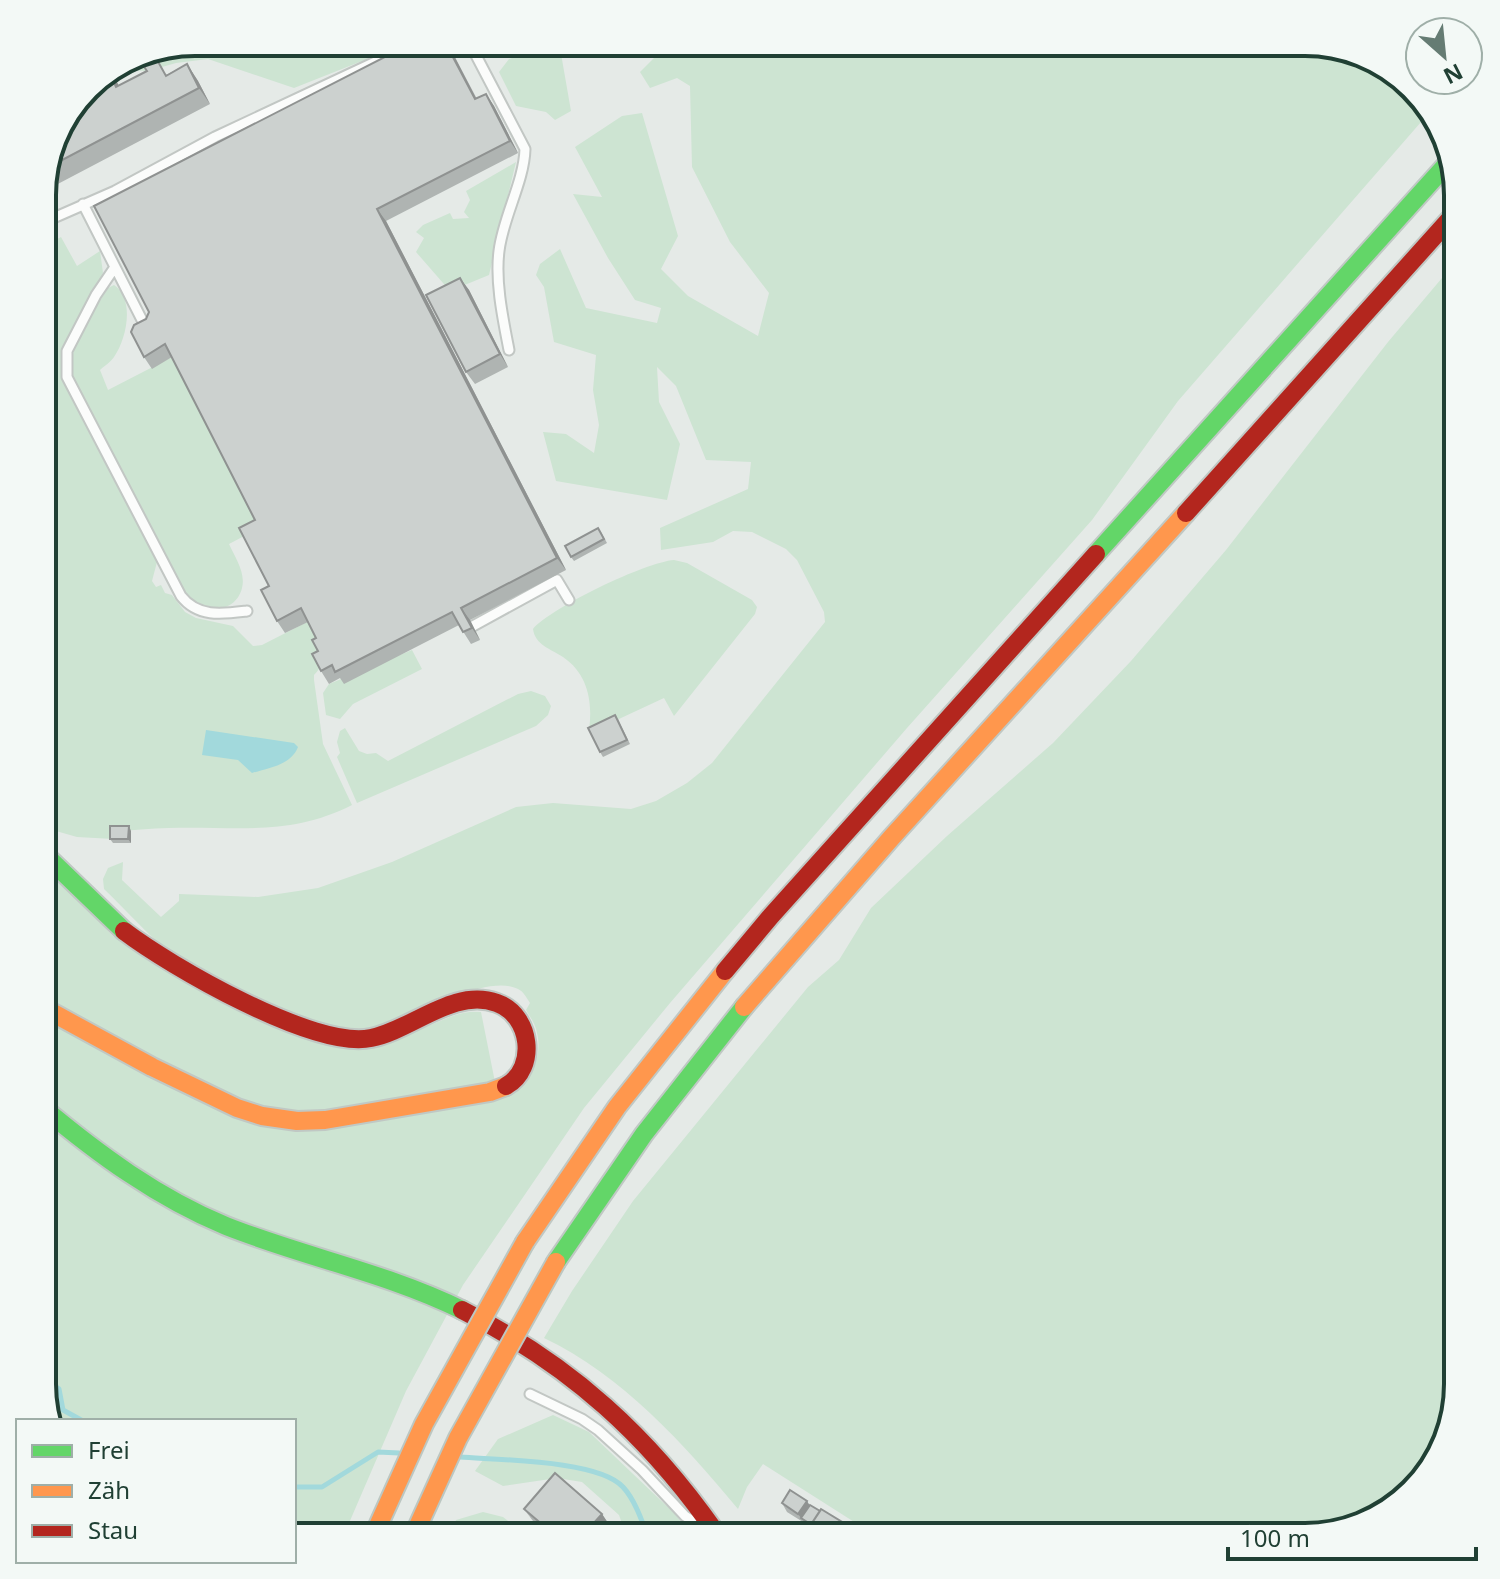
<svg xmlns="http://www.w3.org/2000/svg" width="1500" height="1579" viewBox="0 0 1500 1579" font-family="'Noto Sans',sans-serif">
<style>
.green{fill:#cde4d2}
.water{fill:#a2d9dc}
.lines{fill:none;stroke-linecap:round;stroke-linejoin:round}
.stream{stroke:#a2d9dc;stroke-width:5}
.lane-casing{stroke:#c2c7c4;stroke-width:13}
.fast-casing{stroke:#c0c8c4;stroke-width:22}
.slow-casing{stroke:#c0c8c4;stroke-width:22}
.jam-casing{stroke:#c0c8c4;stroke-width:22}
.lane{stroke:#fbfcfb;stroke-width:9}
.fast{stroke:#63d668;stroke-width:18}
.slow{stroke:#ff974d;stroke-width:18}
.jam{stroke:#b3261e;stroke-width:18}
.slow-bridge-casing{stroke:#bcc7c2;stroke-width:22;stroke-linecap:butt}
.slow-bridge{stroke:#ff974d;stroke-width:18}
.wall{fill:#afb4b2}
.shaded-wall{fill:#8f9291}
.building{fill:#ccd1cf;stroke:#8f9291;stroke-width:2}
.rim{fill:none;stroke:#204034;stroke-width:4}
</style>
<rect width="100%" height="100%" fill="#e5eae7"/>
<path class="green" d="M195 42H410L294 88 208 59 176 63 148 71 122 70Z
M550 42H566L560 48 571 111 555 120 546 112 516 106 499 72 509 59 548 46Z
M652 42H1315L1372 58 1420 94 1428 114 1178 401 1092 520 907 728 670 1003 584 1108 463 1285 406 1391 343 1537H294V1421H56L42 1385V864L113 936 150 962 313 1038C360 1056 389 1042 433 1024 450 1017 463 1010 481 1012L498 1097C525 1089 544 1063 537 1033 536 1025 530 1017 526 1010L530 1003C526 997 524 992 518 989 482 971 398 1029 355 1030 311 1030 269 1002 230 984 211 974 187 966 170 953 147 934 126 910 104 889L103 879 108 868 123 862 122 880 161 917 179 901V894L258 897 318 888 392 862 516 807 553 803 631 809 656 801 687 783 712 763 825 622 824 612 797 560 786 549 752 532 733 531 713 542 661 550 660 528 748 489 751 462 706 460 676 386 657 367 659 402 680 444 667 500 556 481 543 432 566 434 594 453 599 425 593 390 596 355 554 342 544 287 536 275 540 264 560 249 586 308 657 323 661 308 635 300 608 258 573 194 602 197 575 147 622 116 642 113 678 236 661 269 688 296 758 336 769 293 730 242 692 167 690 86 677 78 650 88 640 72 659 53Z
M516 162 489 275 450 291 416 252 424 238 416 232 423 225 450 213 453 219 469 218 464 212 470 200 466 191Z
M61 237 77 266 100 251 103 273C89 306 59 339 63 377L157 562 152 581 156 587 161 585 165 593 172 595 185 612 196 618 233 626 253 646 262 645 309 621C320 641 332 657 314 675V680L323 744 352 805C289 837 237 826 169 828 151 828 132 831 113 831V839L77 837 42 827V247Z
M1458 259V1384L1442 1451 1406 1499 1306 1537H873L870 1532 763 1464 747 1487 738 1509C684 1444 622 1375 544 1338L572 1291 633 1201 808 987 839 960 871 908 947 836 1053 743 1131 661 1226 550 1388 342Z
M114 285C135 298 127 339 114 357 111 362 104 366 100 370L108 390 174 356 261 527 229 544C235 557 246 573 242 588 236 613 205 614 189 600L72 375C68 343 92 314 108 288Z
M674 560 687 563 752 600 757 607 755 614 674 716 664 698 591 732 589 730C593 702 588 674 563 657 551 649 535 645 533 629 552 607 646 562 674 560Z
M412 650 422 669 353 704 340 719 326 715 323 693 329 684Z
M531 691 545 696 551 706 548 715 536 726 357 803 337 757 340 753 337 742 340 731 345 728 359 751 367 754 376 753 388 761 518 694Z
M553 1415 589 1432 674 1513 693 1537H621L626 1535 619 1515 582 1482 557 1478 503 1486 475 1471 498 1439Z
M483 1512 503 1517 528 1537H449L456 1520Z"/>
<path class="water" d="M206 730 294 743 298 747C291 765 269 768 252 773L238 760 202 755Z"/>
<g class="lines">
<path class="stream" d="M42 1333 44 1329 42 1324
M42 1385 49 1383 59 1389 63 1410 83 1421
M460 1457C498 1460 599 1460 623 1487 635 1500 642 1521 648 1537
M294 1487H322L378 1452 399 1453"/>
<defs>
<path id="lane" d="M469 42 525 149C524 182 503 217 499 251 495 282 503 319 509 350
M83 204 142 320
M42 223 115 191 215 137 388 56
M115 267 96 295 67 351V377L181 596C198 618 223 614 247 611
M473 626 557 580 569 600
M530 1394 582 1419 598 1430 642 1470 685 1516 705 1529"/>
<path id="fast" d="M1096 554 1447 164
M42 852 124 931
M42 1107C98 1154 158 1198 226 1226 304 1257 387 1273 462 1310
M556 1262 644 1134 744 1007"/>
<path id="slow" d="M42 1007 152 1067 237 1108 262 1116 297 1121 325 1120 490 1092 506 1086
M744 1007 892 837 1186 513
M525 1242 617 1107 725 971"/>
<path id="jam" d="M1186 513 1458 210
M124 931C170 966 315 1050 371 1038 412 1030 454 987 497 1003 531 1015 538 1068 506 1086
M725 971 771 916 1096 554
M462 1310C571 1365 650 1437 719 1537"/>
</defs>
<use href="#lane" class="lane-casing"/>
<use href="#fast" class="fast-casing"/>
<use href="#slow" class="slow-casing"/>
<use href="#jam" class="jam-casing"/>
<use href="#lane" class="lane"/>
<use href="#fast" class="fast"/>
<use href="#slow" class="slow"/>
<use href="#jam" class="jam"/>
<defs>
<path id="slow-bridge" d="M373 1537 424 1424 525 1242
M413 1537 458 1438 556 1262"/>
</defs>
<use href="#slow-bridge" class="slow-bridge-casing"/>
<use href="#slow-bridge" class="slow-bridge"/>
</g>
<path class="wall" d="M414 42H447L477 99 486 94 494 106 518 153 386 221 566 570 470 620 480 640 471 644 459 625 344 684 340 678 329 684 321 671 316 638 308 622 285 633 277 621 255 520 172 357 152 369 144 357 146 319Z
M187 64 198 81 210 104 54 186 45 174 58 127 112 73 119 86 168 74Z
M460 278 469 290 508 367 475 384 466 372Z
M601 532 607 543 574 561 571 557Z
M618 719 630 744 603 757 600 752Z
M131 831V843H113L110 839Z
M782 1503 810 1505 861 1537H827L787 1512Z
M524 1509 602 1514 610 1526 601 1537H551L533 1521Z"/>
<path class="shaded-wall" d="M445 42H447L483 112 475 99Z
M187 64 198 81 210 104 199 88Z
M112 73 128 103 116 87 110 74Z
M486 94 494 106 518 153 510 141Z
M377 209 386 221 566 570 557 558Z
M460 278 469 290 508 367 500 354Z
M461 608 470 620 480 640 472 628Z
M129 826 131 831V843L128 839Z
M807 1501 812 1509 801 1518 798 1514Z
M602 1514 610 1526 601 1537H581Z"/>
<path class="building" d="M414 42H445L475 99 486 94 510 141 377 209 557 558 461 608 472 628 463 632 452 612 335 672 332 665 321 671 312 654 318 651 312 640 316 638 301 608 277 621 261 590 269 586 239 528 255 520 165 344 144 357 131 332 134 325 146 319 149 312 94 206Z
M156 58 166 76 187 64 199 88 47 168 58 127 94 80 110 74 116 87 147 71 143 65Z
M460 278 500 354 466 372 426 295Z
M598 528 604 539 571 557 565 546Z
M615 715 627 740 600 752 588 728Z
M110 826H129L128 839H110Z
M555 1473 602 1514 581 1537H557L524 1509Z
M790 1490 807 1501 798 1514 782 1503Z
M810 1505 820 1511 812 1523 815 1527 801 1518Z
M821 1509 857 1531 853 1537H835L812 1523Z"/>
<path d="M0 0H1500V1579H0ZM195 56H1305A139 139 0 0 1 1444 195V1384A139 139 0 0 1 1305 1523H195A139 139 0 0 1 56 1384V195A139 139 0 0 1 195 56Z" fill="#f3f9f6" fill-rule="evenodd"/>
<path class="rim" d="M195 56H1305A139 139 0 0 1 1444 195V1384A139 139 0 0 1 1305 1523H195A139 139 0 0 1 56 1384V195A139 139 0 0 1 195 56Z"/>
<rect x="16" y="1419" width="280" height="144" fill="#f3f9f6" stroke="#9fafa8" stroke-width="2"/>
<rect x="32" y="1445" width="40" height="12" fill="#63d668" stroke="#9fafa8" stroke-width="2"/>
<text x="88" y="1459" font-size="24" fill="#204034">Frei</text>
<rect x="32" y="1485" width="40" height="12" fill="#ff974d" stroke="#9fafa8" stroke-width="2"/>
<text x="88" y="1499" font-size="24" fill="#204034">Zäh</text>
<rect x="32" y="1525" width="40" height="12" fill="#b3261e" stroke="#9fafa8" stroke-width="2"/>
<text x="88" y="1539" font-size="24" fill="#204034">Stau</text>
<g transform="translate(1444 56) rotate(153)"><circle r="38" fill="#f3f9f6" stroke="#9fafa8" stroke-width="2"/>
<path d="M0-6L14 30L0 20L-14 30Z" fill="#657c73"/>
<text y="-12" font-size="22" font-weight="bold" text-anchor="middle" fill="#204034">N</text>
</g>
<path d="M1228 1547v12h248v-12" fill="none" stroke="#204034" stroke-width="4"/>
<text x="1240" y="1547" font-size="24" fill="#204034" stroke="#f3f9f6" stroke-width="6" paint-order="stroke">100 m</text>
</svg>
